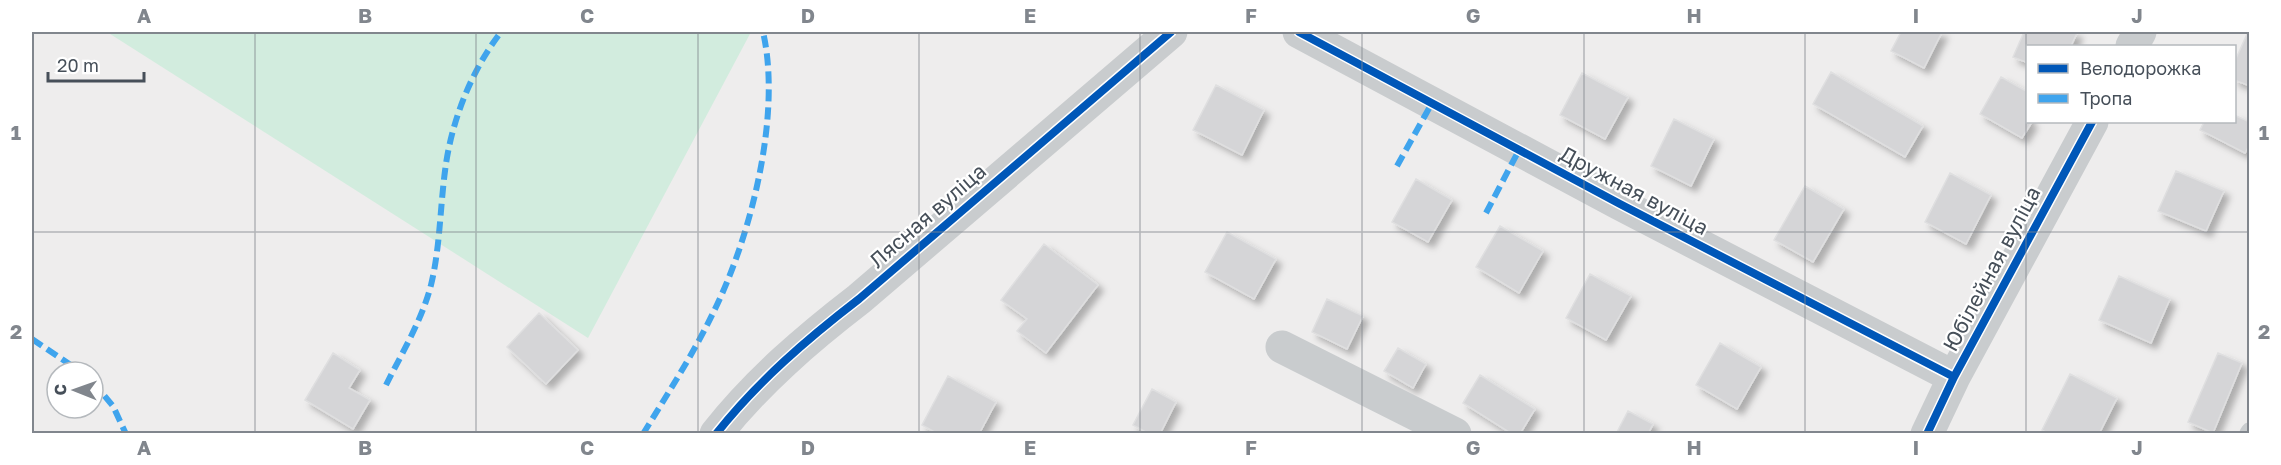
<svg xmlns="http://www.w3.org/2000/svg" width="2281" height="465" viewBox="0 0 2281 465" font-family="'Golos Text',sans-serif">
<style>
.green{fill:#d2ecde}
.building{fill:#d5d5d7;stroke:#dfdfe0;stroke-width:1.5;filter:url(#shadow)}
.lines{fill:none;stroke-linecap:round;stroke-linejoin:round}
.service{stroke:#c9ccce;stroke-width:18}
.minor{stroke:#c9ccce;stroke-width:33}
.quiet{stroke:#3fa4ed;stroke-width:6;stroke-dasharray:12 6;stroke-linecap:butt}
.cycleway-casing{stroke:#fff;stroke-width:11}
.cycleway{stroke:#0057b8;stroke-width:8}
.grid{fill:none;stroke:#81868d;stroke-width:1.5;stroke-opacity:0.55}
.labels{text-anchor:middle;stroke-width:4.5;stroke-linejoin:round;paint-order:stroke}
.street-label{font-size:21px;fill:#464f59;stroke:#fff}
.neatline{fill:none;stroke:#81868d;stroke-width:2}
.grid-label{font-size:20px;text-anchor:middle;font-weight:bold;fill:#81868d}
</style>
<defs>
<filter id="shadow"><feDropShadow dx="5.5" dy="5.5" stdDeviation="3" flood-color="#0004"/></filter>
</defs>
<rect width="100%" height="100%" fill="#eeeded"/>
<path class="green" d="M107 32H751L588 338Z"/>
<path class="building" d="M1901 32H1942L1924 68 1891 51Z
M2024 32H2073L2077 33 2071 46H2028V63L2013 57Z
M2248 32H2250V86L2234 80V63Z
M1831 72 1923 126 1905 157 1813 104Z
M1582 73 1628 97 1605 139 1560 115Z
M2001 77 2028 92V122H2032L2022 138 1980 114Z
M1216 85 1264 110 1242 155 1193 130Z
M2234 115 2250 122V144L2245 153 2200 130 2204 122H2234Z
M1674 119 1714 139 1691 186 1651 166Z
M2176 171 2224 191 2206 231 2158 211Z
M1950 173 1991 195 1966 244 1925 222Z
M1416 179 1452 200 1428 242 1392 222Z
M1805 186 1844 209 1813 262 1774 240Z
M1500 226 1543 251 1519 293 1476 267Z
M1227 232 1276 259 1254 299 1205 272Z
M1044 244 1098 285 1046 353 1017 331 1027 319 1001 300Z
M1590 274 1631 296 1606 340 1566 318Z
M2119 276 2170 299 2151 343 2099 320Z
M1327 299 1363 316 1347 349 1312 332Z
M539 313 578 350 546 384 507 347Z
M1720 343 1761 367 1737 409 1696 385Z
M1398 348 1426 364 1413 388 1384 371Z
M333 353 360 370 349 388 370 400 353 429 305 400Z
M2218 353 2242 363 2213 433 2188 422Z
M2070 374 2117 398 2099 434H2049L2042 430Z
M1480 375 1535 409 1520 434H1512L1463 403Z
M948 376 996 402 979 434H938L922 425Z
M1152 389 1176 402 1160 434H1149L1133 425Z
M1628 411 1653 424 1648 434H1616Z"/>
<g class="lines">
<path class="service" d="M2248 434 2250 431"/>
<path class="minor" d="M1299 32 1620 204 1954 377
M2132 46 2140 32
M1282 347 1455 434
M716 434C757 382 807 339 859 299L1171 32
M1927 434 1954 377 2092 122"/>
<path class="quiet" d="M1397 166 1432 103
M1486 213 1519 150
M32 339 81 372
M93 382 113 406 126 434
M386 385C402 353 422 320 431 285 440 248 440 209 445 171 451 122 471 71 501 32
M643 434C668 393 694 353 714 311 751 236 782 114 763 32"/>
<defs>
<path id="cycleway" d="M1299 32 1620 204 1954 377
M716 434C757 382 807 339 859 299L1171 32
M1927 434 1954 377 2092 122"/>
</defs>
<use href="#cycleway" class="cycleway-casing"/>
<use href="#cycleway" class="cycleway"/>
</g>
<path class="grid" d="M255 32V434M476 32V434M698 32V434M919 32V434M1140 32V434M1362 32V434M1584 32V434M1805 32V434M2026 32V434M32 232H2250"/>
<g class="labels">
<g class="street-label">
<text transform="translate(1634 191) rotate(28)" y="7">Дружная вуліца</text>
<text transform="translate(928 216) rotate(-41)" y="7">Лясная вуліца</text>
<text transform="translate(1992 269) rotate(-62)" y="7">Юбілейная вуліца</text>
</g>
</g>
<rect width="2281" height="465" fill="none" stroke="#ffffff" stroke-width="66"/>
<rect x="2026" y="45" width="210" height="78" fill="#ffffff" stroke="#b5b9bd" stroke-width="1.5"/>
<rect x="2038" y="64" width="30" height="9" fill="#0057b8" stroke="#b5b9bd" stroke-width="1.5"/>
<text x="2080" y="75" font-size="18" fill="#464f59">Велодорожка</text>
<rect x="2038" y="94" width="30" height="9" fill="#3fa4ed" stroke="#b5b9bd" stroke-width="1.5"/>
<text x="2080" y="105" font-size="18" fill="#464f59">Тропа</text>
<g transform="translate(75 390) rotate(271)"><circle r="28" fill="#ffffff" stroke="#b5b9bd" stroke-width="1.5"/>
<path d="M0-4.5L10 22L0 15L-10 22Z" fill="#81868d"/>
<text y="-9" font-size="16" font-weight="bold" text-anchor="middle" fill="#464f59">С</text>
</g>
<path d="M48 72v9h96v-9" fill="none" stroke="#464f59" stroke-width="3"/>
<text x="57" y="72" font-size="18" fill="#464f59" stroke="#ffffff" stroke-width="4.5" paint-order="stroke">20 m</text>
<rect x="33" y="33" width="2215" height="399" class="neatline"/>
<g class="grid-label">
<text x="144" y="23">A</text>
<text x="365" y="23">B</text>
<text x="587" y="23">C</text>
<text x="808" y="23">D</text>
<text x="1030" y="23">E</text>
<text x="1251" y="23">F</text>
<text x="1473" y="23">G</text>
<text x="1694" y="23">H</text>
<text x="1916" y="23">I</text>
<text x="2137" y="23">J</text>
<text x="16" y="140">1</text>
<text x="2264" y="140">1</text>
<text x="16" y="339">2</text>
<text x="2264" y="339">2</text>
<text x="144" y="455">A</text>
<text x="365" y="455">B</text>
<text x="587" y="455">C</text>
<text x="808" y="455">D</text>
<text x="1030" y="455">E</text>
<text x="1251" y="455">F</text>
<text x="1473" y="455">G</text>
<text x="1694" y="455">H</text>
<text x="1916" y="455">I</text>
<text x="2137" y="455">J</text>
</g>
</svg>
